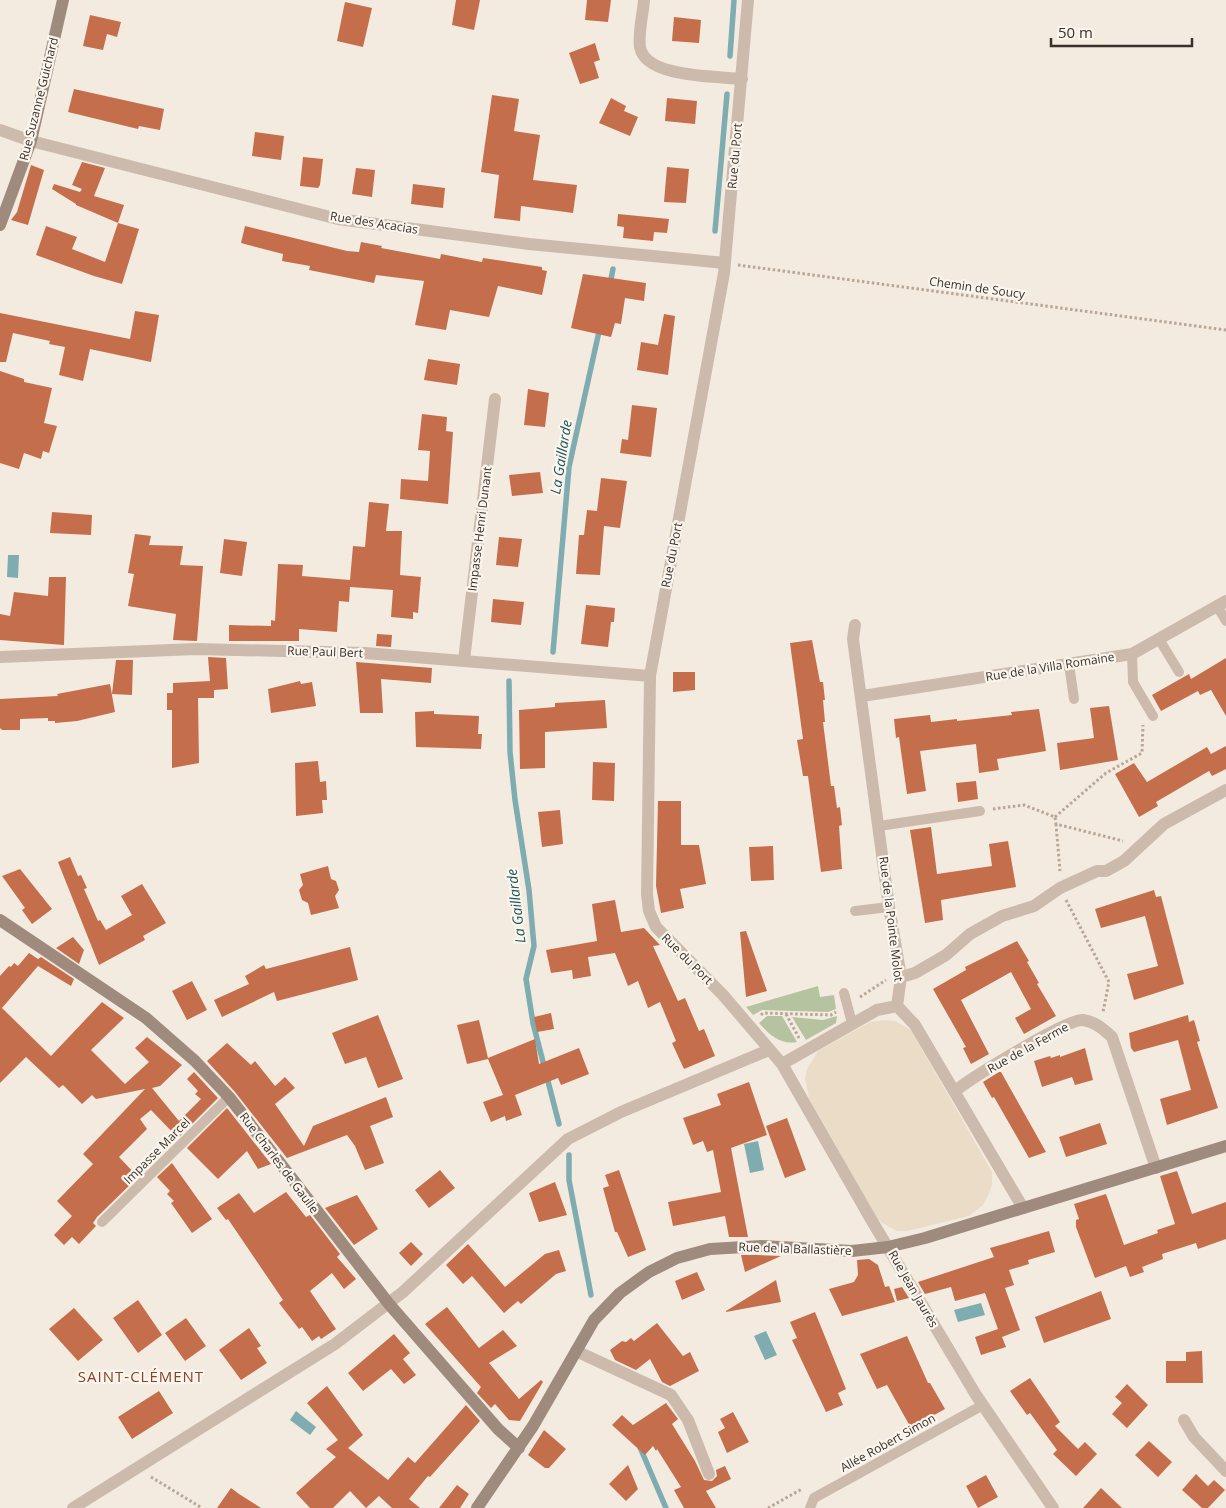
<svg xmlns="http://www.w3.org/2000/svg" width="1226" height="1508" viewBox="0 0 1226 1508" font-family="'Open Sans',sans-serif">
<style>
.green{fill:#b6c3a0}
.plaza{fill:#ebdcc8}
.water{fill:#7facb0}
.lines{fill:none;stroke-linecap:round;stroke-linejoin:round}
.stream{stroke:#7facb0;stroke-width:5.5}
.building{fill:#c56e4c}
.path{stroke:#b8a696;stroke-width:3;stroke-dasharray:2.5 2.5;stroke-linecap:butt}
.lane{stroke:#ccbbac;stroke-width:10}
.street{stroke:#ccbbac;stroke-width:12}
.secondary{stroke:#9f8b7d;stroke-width:12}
.labels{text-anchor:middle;stroke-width:4.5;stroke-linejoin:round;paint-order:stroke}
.street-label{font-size:12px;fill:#3a302b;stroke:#faf5ed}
.water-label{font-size:14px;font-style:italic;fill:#20555b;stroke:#faf5ed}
.quarter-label{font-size:15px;letter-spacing:1px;fill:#883f24;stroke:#faf5ed}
</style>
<rect width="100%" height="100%" fill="#f3ebe0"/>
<path class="green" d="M818 986 820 997 834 995 836 1009 828 1012 762 1010 753 1015 746 1007Z
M767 1016H782L797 1042C780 1045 770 1035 759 1023Z
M837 1016 836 1023 806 1040 792 1017 823 1020Z"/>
<path class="plaza" d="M883 1020 895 1021 911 1030 992 1172V1185L988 1196 983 1205 969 1216 907 1231H897L882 1223 877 1218 809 1098 805 1078 807 1069 818 1051 870 1022Z"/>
<path class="water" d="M8 555H19L18 578 7 577Z
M758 1141 764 1170 750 1173 744 1144Z
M981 1303 985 1315 958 1322 954 1310Z
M766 1331 777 1355 765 1360 754 1336Z
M296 1411 316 1427 310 1435 290 1420Z"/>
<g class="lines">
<path class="stream" d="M730 56 734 0
M715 231 727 94
M610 284 613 269
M553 652 569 467 600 327
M509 681 510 752 515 800 529 890 534 946 526 979 533 1023 559 1124
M569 1155V1180L591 1295
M639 1445 666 1508"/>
</g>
<path class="building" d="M456 0H480L474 30 452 25Z
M587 0H611L608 22 585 20Z
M345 2 372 8 363 47 337 41Z
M90 15 121 22 117 37 107 34 103 50 83 46Z
M674 17 701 20 699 43 672 41Z
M595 43 600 60 594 62 599 78 580 84 569 53Z
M74 89 164 109 160 130 139 126 138 129 68 112Z
M492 95 519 99 514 131 540 135 533 180 577 185 573 213 521 206 520 221 494 218 499 175 481 172Z
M611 98 626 106 624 111 638 117 630 136 599 123Z
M667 98 697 101 695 124 665 121Z
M255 132 284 136 281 160 252 156Z
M303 157 323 159 320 185 318 188 300 186Z
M82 162 105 168 94 196 124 205 118 223 139 229 122 284 94 276 36 255 46 226 77 237 72 249 105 262 118 223 76 205V204L52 189 54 184 80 192 82 189 72 185Z
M31 165 44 170 28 225 11 220 17 212Z
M667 167 689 169 686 203 664 202Z
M356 168 375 170 372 197 352 194Z
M413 184 445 188 443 208 411 204Z
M618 214 669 219 667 233 654 232 653 241 623 238 624 227 617 226Z
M245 226 347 251 359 252 361 242 382 246 381 248 440 259 441 254 482 262 483 258 542 267V270L547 271 542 295 498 286 489 317 450 310 446 330 415 325 424 281 376 275 374 283 309 270 310 266 282 261 283 254 241 243Z
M583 274 646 283 644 301 625 298 621 324 615 323 611 337 571 328Z
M135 311 159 315 151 362 90 349 83 381 59 375 65 347 49 344 50 341 13 333 6 362H0V313L130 339Z
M664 314 675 316 668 375 637 370 641 342 658 345Z
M428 359 460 364 457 385 424 380Z
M0 371 24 379V382L52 388 44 423 57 426 49 453 43 451 41 459 24 453 19 469 0 463Z
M528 389 549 393 545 427 524 425Z
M632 405 657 408 651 457 620 453 622 439 628 440Z
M422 414 447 417 446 431 453 432 448 504 400 499 401 479 428 481 430 451 418 450Z
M540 472 543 493 512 496 509 475Z
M601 478 627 481 620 528 604 526 600 575 576 574 579 535H584L587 510 597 511Z
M369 502 389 504 386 531H402L400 575 421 577 418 613 413 612V619L391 617 393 590 350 587 349 602 339 601 337 632 299 629V641H229V625L271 626V620L275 621 278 564 303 565 302 576 350 580 353 546 365 547Z
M52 512 92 515 91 535 50 533Z
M135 534 151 536 149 545 183 546 180 565 203 566 197 641 173 640 176 614 128 606 134 574 128 573Z
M499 537 522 539 518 567 496 565Z
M224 539 247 542 242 576 220 573Z
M49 577H66L64 645 0 640V614L10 616 14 592 48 596Z
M493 599 524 602 521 625 491 622Z
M586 605 615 608 614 622H611L608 647 581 644Z
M377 634 392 635 391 647 376 646Z
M812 640 820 682H823L825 700H823L825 722H823L831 786H834L837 808 840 807 842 825 839 826 842 869 821 872 808 776H803L797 740 803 739 790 643Z
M208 657 226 658 228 689 214 690V698H198L199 763 172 768V710H167V693H173V683L210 681Z
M1226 658V716L1211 690 1200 695 1198 691 1161 711 1152 695 1189 674 1191 679Z
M116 660H133L132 695 112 694Z
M356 662 432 668 431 683 381 679 383 713H360Z
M673 672H695V690L673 692Z
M300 681 301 684 312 682 316 706 271 713 268 689Z
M110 684 115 712 77 721 55 723V721H48V718L20 719V730H2L0 728V699L58 696 57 694Z
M605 700 607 728 545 732V768L520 769 519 710 555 707V703Z
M1109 706 1118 760 1060 770 1057 743 1094 738 1090 708Z
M1039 709 1046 751 997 759 999 770 979 773 976 744 920 751 926 791 907 794 899 737 896 738 894 719 930 715 931 722 957 719V721L1012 715 1011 712Z
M434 711V714L479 716 478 734H482L481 749 416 747 415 712Z
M1226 746V769L1212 776 1209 771 1156 802 1158 806 1139 817 1115 774 1134 763 1147 782 1207 747 1211 754Z
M318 761 320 782 326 781 327 800H322L323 813 296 816 295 763Z
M593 762 615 763 614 801 592 800Z
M976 781 978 799 958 802 956 783Z
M658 801H681V845H699L706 884 680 889 684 908 661 913 656 886Z
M560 810 563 844 542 847 538 812Z
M931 827 937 874 992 866 989 844 1008 841 1016 887 941 900 943 920 925 923 910 830Z
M773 846 774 880 751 881 749 847Z
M70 857 78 876 81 875 87 888 84 889 98 921 100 920 106 930 132 915 121 896 142 884 166 923 143 936 145 940 99 965 58 862Z
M328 866 331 879 336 881 339 890 335 896 339 908 311 915 308 903 302 900 299 890 303 885 300 874Z
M20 869 52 909 32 924 22 910 25 908 2 876Z
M1154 890 1156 897 1161 896 1184 984 1134 1000 1127 974 1158 966 1145 916 1101 928 1095 909Z
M615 900 621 932 644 928 660 945 653 946 678 1001 685 998 699 1031 704 1029 715 1056 684 1069 672 1043 676 1041 660 1002 648 1008 638 981 628 986 615 953 588 957 591 976 573 979 572 970 551 973 546 950 597 941 592 904Z
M746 931 767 991 746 997 740 932Z
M73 937 84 950 79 964 56 948Z
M1017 941 1029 961 1027 962 1039 983 1037 984 1056 1016 1024 1034 1015 1018 1031 1009 1011 972 961 1000 989 1054 971 1064 963 1048 966 1047 933 989 966 970 965 967Z
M350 947 358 980 277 1001 274 992 222 1017 214 1000 249 984 245 976 264 965 266 969Z
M29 953 38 959 41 957 74 979 71 986 38 966 2 1008 51 1056 102 1002 124 1018 91 1050 125 1084 149 1062 135 1048 147 1037 182 1065 160 1086 152 1088 179 1121 201 1099 195 1094 198 1091 187 1079 194 1072 218 1098 178 1138 151 1110 140 1119 147 1129 119 1157 138 1177 97 1217 93 1223 96 1226 79 1244 72 1237 64 1245 54 1235 72 1216 57 1201 93 1164 83 1154 145 1089 96 1099 92 1095 82 1104 63 1085 59 1088 26 1057 0 1083V976L9 966 11 967 14 963 18 966Z
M192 981 207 1010 187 1020 172 991Z
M551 1013 554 1029 537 1032 534 1017Z
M378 1015 403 1079 378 1088 366 1057 345 1064 332 1033Z
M1188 1015 1189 1022 1194 1020 1200 1041 1197 1042 1218 1108 1167 1125 1160 1099 1191 1090 1178 1040 1134 1052 1131 1048 1129 1033Z
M479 1020 488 1058 535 1039 539 1064 579 1048 589 1074 561 1085 558 1078 515 1095 522 1115 506 1121 505 1116 491 1122 483 1102 503 1095 488 1059 467 1064 457 1025Z
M227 1043 251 1065 255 1061 275 1086 285 1077 295 1088 275 1104 304 1146 313 1126 386 1097 393 1117 370 1126 384 1163 365 1170 355 1146 347 1135 287 1158 235 1092 207 1061Z
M1085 1048 1093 1080 1075 1085 1072 1077 1042 1087 1034 1061 1050 1056 1051 1058 1060 1055V1057Z
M999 1072H1001L1046 1152 1029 1158 994 1097 992 1098 983 1082Z
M749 1082 767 1135 731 1148 748 1237H729L725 1216 673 1226 668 1202 721 1192 713 1150 707 1152 703 1141 693 1145 683 1118 721 1105 717 1094Z
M227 1108 271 1164 258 1169 247 1151 218 1179 187 1148Z
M787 1118 806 1170 785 1178 766 1126Z
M1100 1123 1107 1144 1066 1157 1059 1137Z
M172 1163 212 1219 192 1233 171 1203 174 1201 167 1194 170 1191 157 1177Z
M440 1170 455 1188 429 1208 415 1190Z
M619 1170 646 1250 628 1257 617 1232H615L603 1188 609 1186 605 1175Z
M1177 1171 1192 1214 1226 1202V1239L1198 1249 1196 1243 1162 1254 1163 1259 1142 1267 1144 1272 1130 1277 1126 1266 1095 1278 1076 1227V1220L1079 1219 1074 1204 1106 1194 1124 1245 1158 1233 1157 1230 1175 1224 1160 1176Z
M555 1182 567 1215 539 1222 529 1193Z
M286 1192 306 1217 310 1215 340 1254 337 1257 356 1279 344 1289 332 1273 310 1291 336 1329 321 1339 319 1336 312 1341 302 1327 299 1329 279 1303 283 1300 228 1219 226 1220 217 1208 239 1193 254 1213Z
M357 1195 378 1229 354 1245 325 1208Z
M1049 1231 1055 1252 1028 1260 1029 1264 1009 1270 1014 1285 1005 1288 1020 1330 1002 1337 1006 1347 981 1355 975 1337 998 1329 985 1293 955 1301 951 1287 925 1294 918 1282 994 1257 990 1248Z
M411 1242 423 1254 411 1266 399 1253Z
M468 1244 505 1287 545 1254 559 1250 566 1271 556 1274 521 1304 518 1301 504 1313 472 1276 463 1284 446 1265Z
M741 1255H756L781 1256 745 1272Z
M869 1259 878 1265 885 1287 889 1286 895 1302 842 1316 829 1289 854 1282 858 1275 857 1260Z
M697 1272 705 1290 682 1300 675 1281Z
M776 1280 781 1302 726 1312V1311Z
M902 1287 909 1298 897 1301 894 1289Z
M1101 1291 1111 1319 1044 1343 1035 1317Z
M138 1300 162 1335 138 1353 113 1318Z
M447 1307 479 1348 503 1330 517 1346 489 1363 519 1399 541 1380 543 1382 520 1421 509 1420 495 1404 491 1408 477 1393 481 1387 425 1324Z
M74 1308 103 1340 78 1361 49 1329Z
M815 1312 846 1389 838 1393 843 1405 826 1412 792 1340 797 1338 790 1322Z
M186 1318 206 1346 185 1361 165 1333Z
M657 1323 683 1356 690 1352 699 1371 670 1386 662 1382 650 1359 636 1370 615 1360 610 1350 622 1341 626 1342 631 1338 634 1341Z
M249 1328 261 1346 257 1348 267 1363 241 1380 219 1350Z
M394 1334 410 1353 403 1359 416 1375 404 1384 391 1369 363 1391 348 1373Z
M907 1336 928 1383H930L945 1409 911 1428 887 1385 877 1389 860 1354Z
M1202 1351 1203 1383H1166V1361H1186V1352Z
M1030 1378 1060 1422 1055 1426 1078 1449 1085 1442 1097 1454 1076 1476 1053 1454 1057 1450 1030 1413 1027 1415 1010 1391Z
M1127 1384 1148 1405 1127 1428 1112 1414 1122 1403 1115 1397Z
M327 1386 363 1435 348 1448 388 1480 408 1457 415 1463 466 1405 480 1421 430 1477 428 1476 409 1499 420 1508H392L379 1496 366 1508 350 1491 333 1508H310L296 1493 336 1457 326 1449 338 1440 307 1403Z
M159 1391 173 1413 132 1439 118 1417Z
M666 1403 678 1419 672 1424 695 1461 704 1480 712 1481 717 1476 716 1470 725 1466 731 1479 706 1491 716 1508H684L674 1490 681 1487 657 1449 656 1451 653 1446 645 1455 612 1425 622 1415 633 1425Z
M733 1412 749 1442 727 1453 718 1432 725 1428 720 1419Z
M544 1430 566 1449 549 1468H545L528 1455Z
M1149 1441 1172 1462 1158 1477 1135 1455Z
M628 1465 638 1489 626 1501 609 1484Z
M1196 1474 1208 1486 1214 1480 1225 1490 1208 1508H1202L1182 1490Z
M986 1475 998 1497 978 1508 966 1486Z
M457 1485 469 1494 460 1508H439Z
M231 1488 239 1494 261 1508H217Z
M1101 1488 1122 1508H1083Z"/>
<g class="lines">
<path class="path" d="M738 265 1226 330
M993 809 1024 805 1055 817 1056 824 1123 841
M1055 817 1106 773 1142 753 1143 725
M1056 824 1060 871
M1066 900 1109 982 1103 1012
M860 997 886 980
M786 1014 799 1038
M761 1015 763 1013 831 1015 836 1012
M151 1477 202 1508
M768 1508 802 1489"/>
<path class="lane" d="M1217 606 1226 621
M1159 639 1179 672
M1132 654 1133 682 1153 716
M1069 664 1074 699
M879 826 980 811
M855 911 889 907
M844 993 852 1023
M102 1222 229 1097
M810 1508 814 1498 983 1405"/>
<path class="street" d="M644 0C643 14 638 33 640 47 645 78 717 76 742 79
M748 0 724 273 650 676 647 894 649 911 656 927 723 995 782 1064 872 1221 976 1395 1053 1508
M0 130 31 141 338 219 529 244 725 263
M855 625 853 639 889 907 901 977 897 1006
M0 657 196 649 365 653 650 676
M464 660 495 399
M862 696 1132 654 1226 601
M901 977 915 973 946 955 970 934 1002 916 1034 906 1060 888 1097 871H1106L1124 861 1164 824 1226 790
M897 1006 915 1025 1023 1208
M782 1064 877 1010 897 1006
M955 1091C971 1078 1068 1018 1083 1020 1096 1022 1103 1029 1112 1037L1156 1168
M576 1351 671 1395 688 1420 709 1474
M1184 1420 1194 1437 1226 1471
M73 1508 335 1344 403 1292 568 1139 621 1112 769 1050"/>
<path class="secondary" d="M0 225 31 141 63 0
M0 920 146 1018 195 1061 229 1097 389 1304 498 1429 519 1448
M477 1508 533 1426 594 1320 620 1293 649 1272 677 1258 710 1249 762 1246 852 1251 888 1247 925 1238 1226 1146"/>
</g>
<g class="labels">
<g class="street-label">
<text transform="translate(39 99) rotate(-76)" y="4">Rue Suzanne Guichard</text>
<text transform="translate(735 156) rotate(-85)" y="4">Rue du Port</text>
<text transform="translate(374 223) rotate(9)" y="4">Rue des Acacias</text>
<text transform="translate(977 288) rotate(8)" y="4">Chemin de Soucy</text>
<text transform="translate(480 529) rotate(-83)" y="4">Impasse Henri Dunant</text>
<text transform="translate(672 555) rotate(-79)" y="4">Rue du Port</text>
<text transform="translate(325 652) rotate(2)" y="4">Rue Paul Bert</text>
<text transform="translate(1050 667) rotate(-9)" y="4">Rue de la Villa Romaine</text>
<text transform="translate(891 919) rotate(83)" y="4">Rue de la Pointe Molot</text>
<text transform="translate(687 959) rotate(45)" y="4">Rue du Port</text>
<text transform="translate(1028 1048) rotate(-29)" y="4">Rue de la Ferme</text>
<text transform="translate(157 1151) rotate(-45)" y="4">Impasse Marcel</text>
<text transform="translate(279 1163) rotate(53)" y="4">Rue Charles de Gaulle</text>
<text transform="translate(795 1249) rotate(2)" y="4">Rue de la Ballastière</text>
<text transform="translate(913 1289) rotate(60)" y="4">Rue Jean Jaurès</text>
<text transform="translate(888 1443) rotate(-29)" y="4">Allée Robert Simon</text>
</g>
<g class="water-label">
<text transform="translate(561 457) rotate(-81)" y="5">La Gaillarde</text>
<text transform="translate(516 906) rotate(-97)" y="5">La Gaillarde</text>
</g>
<g class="quarter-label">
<text x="141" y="1382">SAINT-CLÉMENT</text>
</g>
</g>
<path d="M1051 38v8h141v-8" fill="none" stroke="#3a302b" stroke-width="2.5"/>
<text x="1058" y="38" font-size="15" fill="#3a302b" stroke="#faf5ed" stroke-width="4" paint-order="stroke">50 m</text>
</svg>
